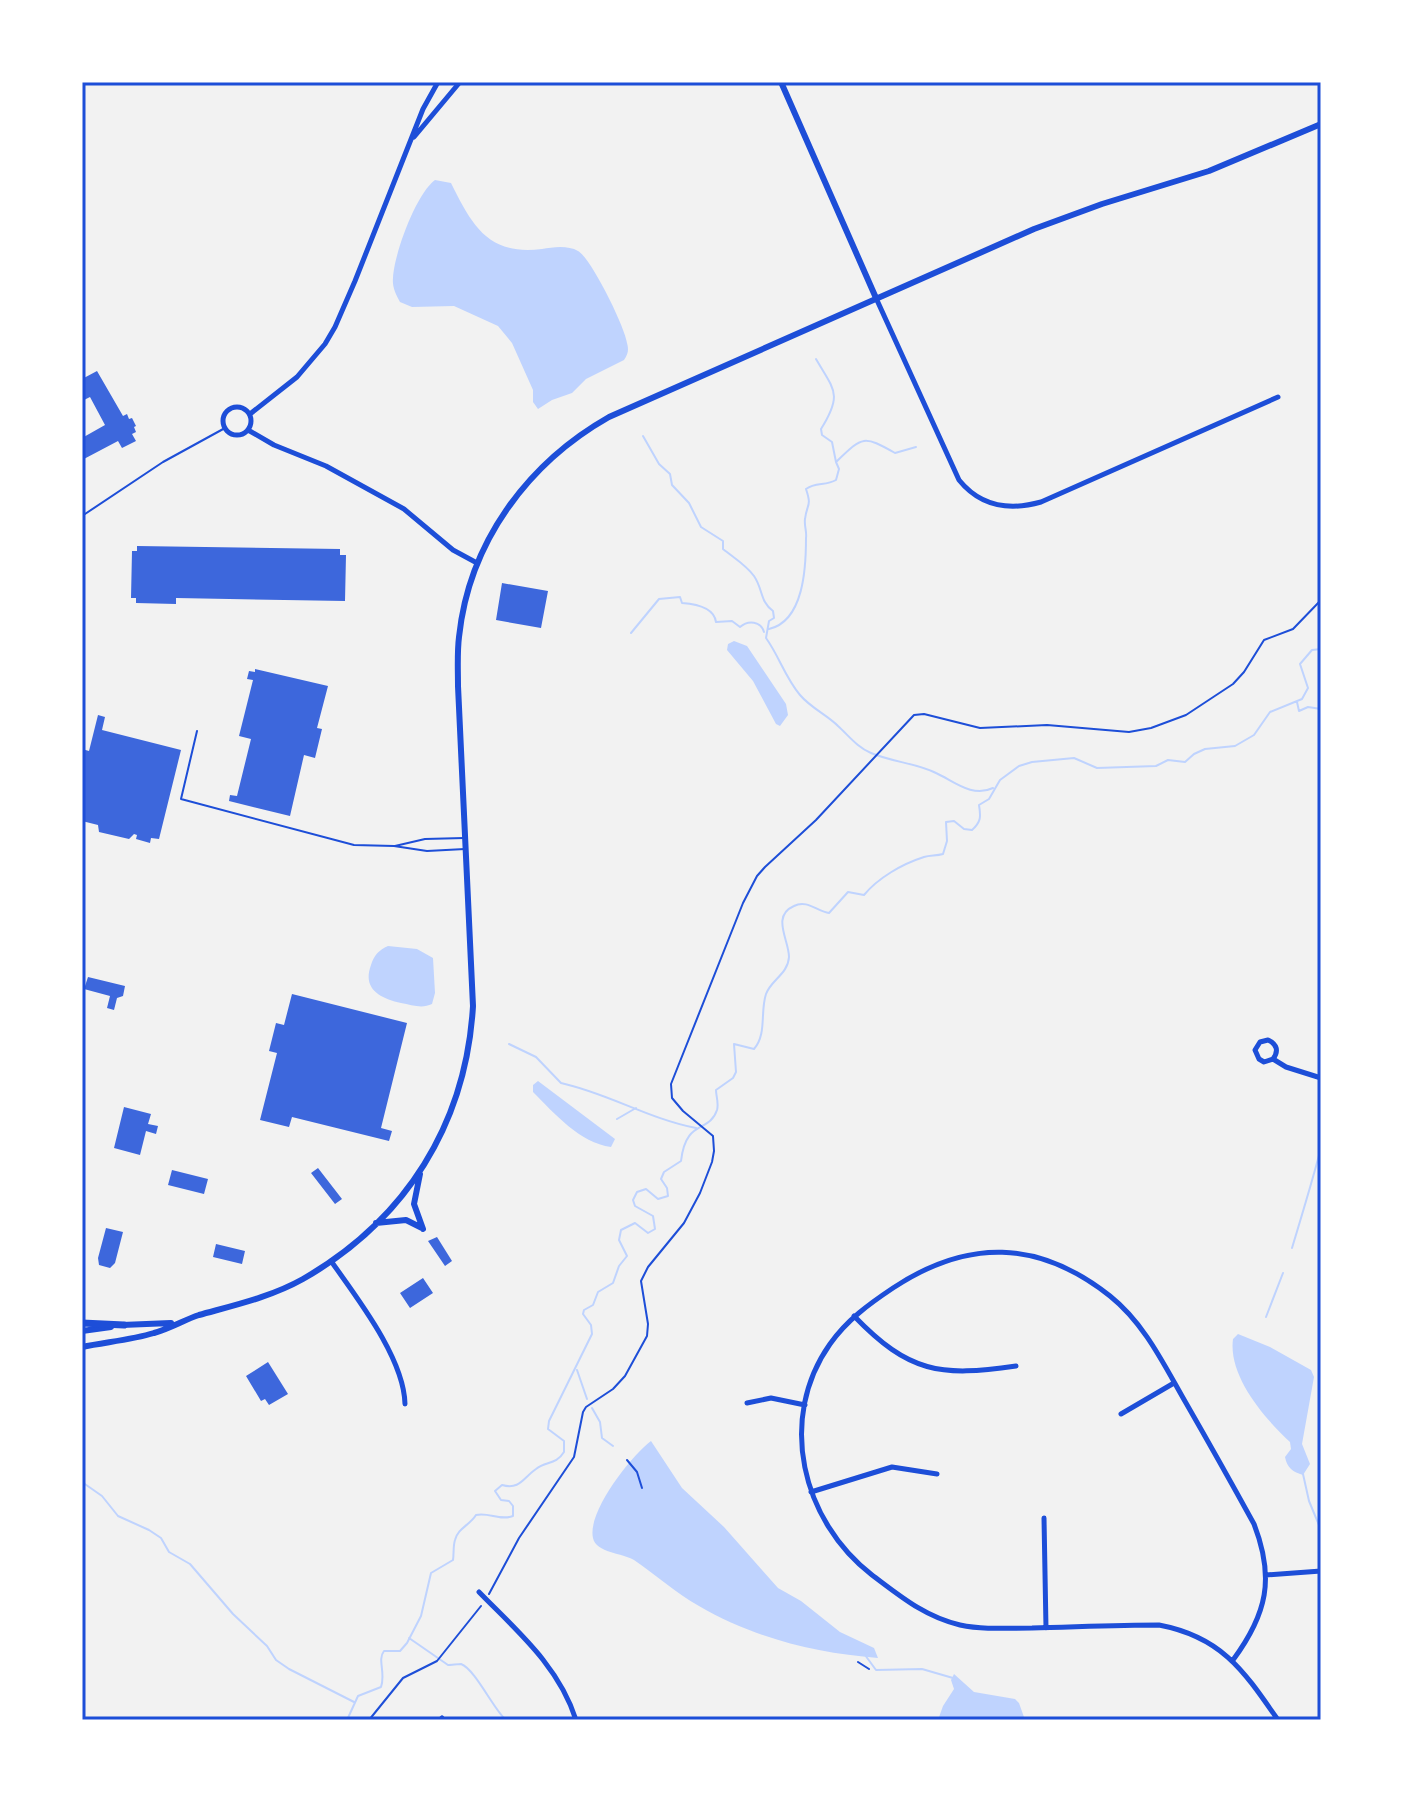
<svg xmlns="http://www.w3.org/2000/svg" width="1403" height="1802" viewBox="0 0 1403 1802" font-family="Ubuntu,sans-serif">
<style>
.water{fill:#bfd3fe}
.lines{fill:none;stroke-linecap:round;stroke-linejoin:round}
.stream{stroke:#bfd3fe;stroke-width:2}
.building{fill:#3d67dc}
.path{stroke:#1d4ed8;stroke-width:2}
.service{stroke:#1d4ed8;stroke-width:2}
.minor{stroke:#1d4ed8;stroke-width:5}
.tertiary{stroke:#1d4ed8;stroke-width:6}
.primary{stroke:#1d4ed8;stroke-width:7}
.neatline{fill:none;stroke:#1d4ed8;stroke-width:3}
</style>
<rect width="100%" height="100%" fill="#f2f2f2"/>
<path class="water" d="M435 180 451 183C472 225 488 256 542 249 553 247 568 245 578 251 591 258 625 327 627 343 629 350 628 354 624 360L586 379 572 393 552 400 538 409 533 402V390L512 343 498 326 454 306 412 307 400 302C396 295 392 287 393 278 394 254 416 194 435 180Z
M734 641 747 646 786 704 788 715 780 726 776 724 753 681 727 650 728 644Z
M388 946 417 949 433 958 435 993 432 1004C422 1009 412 1005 401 1003 380 998 362 989 371 965 374 955 379 950 388 946Z
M538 1081 615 1139 611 1147C580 1143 554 1113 533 1092V1085Z
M1238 1334 1270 1347 1311 1370 1314 1377 1302 1444 1310 1464 1303 1475C1293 1472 1287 1468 1285 1457L1291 1449 1290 1442C1264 1418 1228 1376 1233 1339Z
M651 1441 682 1488 724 1527 778 1588 801 1601 840 1632 874 1648 878 1658C815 1653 754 1638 699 1606 676 1593 656 1575 634 1560 623 1553 596 1553 593 1538 587 1512 631 1456 651 1441Z
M954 1674 974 1692 1015 1699 1019 1703 1025 1720H938L943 1706 954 1689 951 1680Z"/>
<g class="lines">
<path class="stream" d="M816 359C834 390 843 394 821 429L822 435 832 442 836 462
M643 436 659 464 670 474 672 485 689 503 701 527 723 541V549C734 558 746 565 754 576 763 589 760 602 773 611L774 618 769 621 766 638C779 656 785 677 800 695 811 708 827 715 838 726 849 736 857 747 871 753 892 762 916 763 936 773 954 781 972 798 993 788
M769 629C804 621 806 567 806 538 807 532 804 525 805 519 807 503 812 507 806 489 815 482 826 486 836 480L839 469 836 462C863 436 863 435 895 453L916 447
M631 633 659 599 680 597 682 603C696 604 714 607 716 622L732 621 740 627C748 620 761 621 764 632
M1297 702 1299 711 1308 707 1321 709
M509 1044 536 1057 561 1083C607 1093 649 1119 696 1128
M617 1119 636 1108
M1292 1248C1302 1215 1312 1182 1321 1148
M1266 1317 1283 1273
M577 1370 587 1399
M82 1405V1421
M592 1408 600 1422 602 1438 613 1446
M82 1455V1456
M1303 1474 1309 1501 1321 1530
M82 1482 102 1496 118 1516 149 1530 161 1538 169 1552 190 1564 233 1614 267 1646 276 1660 289 1669 354 1702
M409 1638 448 1665C450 1665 459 1664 461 1664 475 1669 494 1710 506 1720
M865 1655 876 1670 922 1669 953 1678
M347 1720 358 1696 381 1687C386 1673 377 1660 384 1651H400L407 1643 421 1616 431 1573 453 1560C454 1554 453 1546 455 1540 458 1528 470 1525 476 1515 489 1512 500 1521 513 1516V1506L509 1501 501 1500 495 1491 502 1485C520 1490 523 1478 536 1469 546 1461 556 1465 564 1452V1441L548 1429 549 1421 592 1334 591 1325 583 1314 584 1310 593 1305 598 1292 613 1283 619 1266 627 1256 619 1240 621 1230 635 1223 648 1233 655 1229 653 1216 635 1206 633 1200 637 1192 646 1189 658 1199 668 1196 667 1188 661 1179 664 1172 681 1161C686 1118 709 1134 717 1110 719 1103 716 1096 716 1090L733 1078 736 1072 734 1044 754 1049C767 1034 760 1012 766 994 771 980 788 974 789 957 789 940 771 916 794 906 807 899 818 912 829 913L848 892 864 895C878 878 902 864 924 857 930 855 936 856 943 854L947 841 946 822 954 821 964 829 972 830C981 822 981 817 979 805L989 799 1000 780 1019 766 1032 762 1074 758 1097 768 1156 766 1168 760 1185 762 1194 754 1205 749 1235 746 1254 735 1270 712 1302 699 1308 688 1300 664 1312 650 1321 649"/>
</g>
<path class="building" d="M97 371 123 416 127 414 129 419 132 418 136 426 134 427 136 432 132 434 136 441 122 448 118 441 82 460V438L105 425 90 397 82 401V379Z
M137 546 340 549V555H346L345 601 176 598V604L136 603V598H131L132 551H137Z
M502 583 548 591 541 628 496 620Z
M255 669 328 686 317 728 322 729 315 758 304 755 290 816 229 801 230 795 237 796 251 739 239 736 253 680 247 679 249 671 255 672Z
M98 715 105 717 102 730 181 750 159 839 151 838 150 843 136 839 137 835 134 834 129 839 99 832 98 825 82 821V749L89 751Z
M88 977 125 986 123 996 117 998 114 1010 107 1008 110 996 84 989Z
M292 994 407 1023 381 1128 392 1131 389 1141 292 1117 289 1127 260 1120 277 1053 269 1051 276 1023 284 1025Z
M124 1107 151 1114 148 1124 158 1126 156 1134 146 1131 140 1155 114 1148Z
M318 1168 342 1199 335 1204 311 1173Z
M172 1170 208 1179 204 1194 168 1185Z
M106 1228 123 1232 115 1263 110 1268 99 1265 98 1258Z
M437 1237 452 1261 445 1266 428 1241Z
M216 1244 245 1251 242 1264 213 1257Z
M423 1278 433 1293 410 1308 400 1293Z
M268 1362 288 1394 269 1405 265 1399 261 1401 246 1376Z"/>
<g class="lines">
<path class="path" d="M627 1460 637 1472 642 1488
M489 1594 519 1538 574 1457 583 1412 586 1407 613 1389 625 1376 647 1336 648 1324 641 1281 648 1267 684 1223 700 1193 712 1162 714 1151 713 1136 683 1111 672 1098 671 1084 743 903 757 876 765 867 816 820 914 715 924 714 980 728 1047 725 1129 732 1151 728 1186 715 1233 684 1244 672 1264 640 1293 629 1321 600
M858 1662 869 1669
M369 1720 403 1678 437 1661 481 1606"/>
<path class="service" d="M82 516 163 462 225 428
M197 731 181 799 354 845 394 846 427 851 465 849
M395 846 425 839 464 838"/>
<path class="minor" d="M414 137 460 82
M876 298 959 480C980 506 1009 511 1041 502L1278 397
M223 421a14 14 0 1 1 28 0a14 14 0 1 1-28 0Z
M250 414 297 377 325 344 335 327 355 281 423 109 438 82
M248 430 274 445 326 466 404 509 453 550 477 563
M1273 1059C1279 1051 1277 1044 1268 1040L1260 1042 1255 1050 1259 1059 1264 1062 1273 1059 1286 1067 1321 1078
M331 1261C357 1298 404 1358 405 1404
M854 1316C909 1373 940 1377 1016 1366
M747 1403 771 1398 805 1405
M1121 1414 1174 1383
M811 1492 892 1467 937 1474
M1044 1518 1046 1628
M1266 1575 1321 1571
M479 1592C517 1631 559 1666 576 1720
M1233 1660C1267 1614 1275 1578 1254 1524 1232 1484 1209 1443 1186 1403 1164 1365 1145 1324 1110 1296 1038 1239 967 1239 893 1288 869 1304 847 1320 830 1344 777 1419 802 1521 872 1575 900 1596 925 1617 960 1625 984 1630 1008 1628 1032 1628 1075 1627 1117 1625 1159 1625 1222 1637 1244 1671 1278 1720
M440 1720 442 1718"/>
<path class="tertiary" d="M781 82 876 298
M420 1174 414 1204 423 1229
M376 1223 406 1220 422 1228
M122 1325 171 1323
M82 1331 111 1327
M82 1347C106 1342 131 1340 154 1333 169 1329 184 1320 199 1315 235 1305 271 1297 303 1279 406 1220 466 1124 473 1006L458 686C458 670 457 653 459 637 469 542 528 463 609 417L1034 229 1102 204 1209 171 1321 124"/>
<path class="primary" d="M82 1323 124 1325"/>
</g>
<rect width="1403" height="1802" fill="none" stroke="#ffffff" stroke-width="168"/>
<rect x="84" y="84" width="1235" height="1634" class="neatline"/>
</svg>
